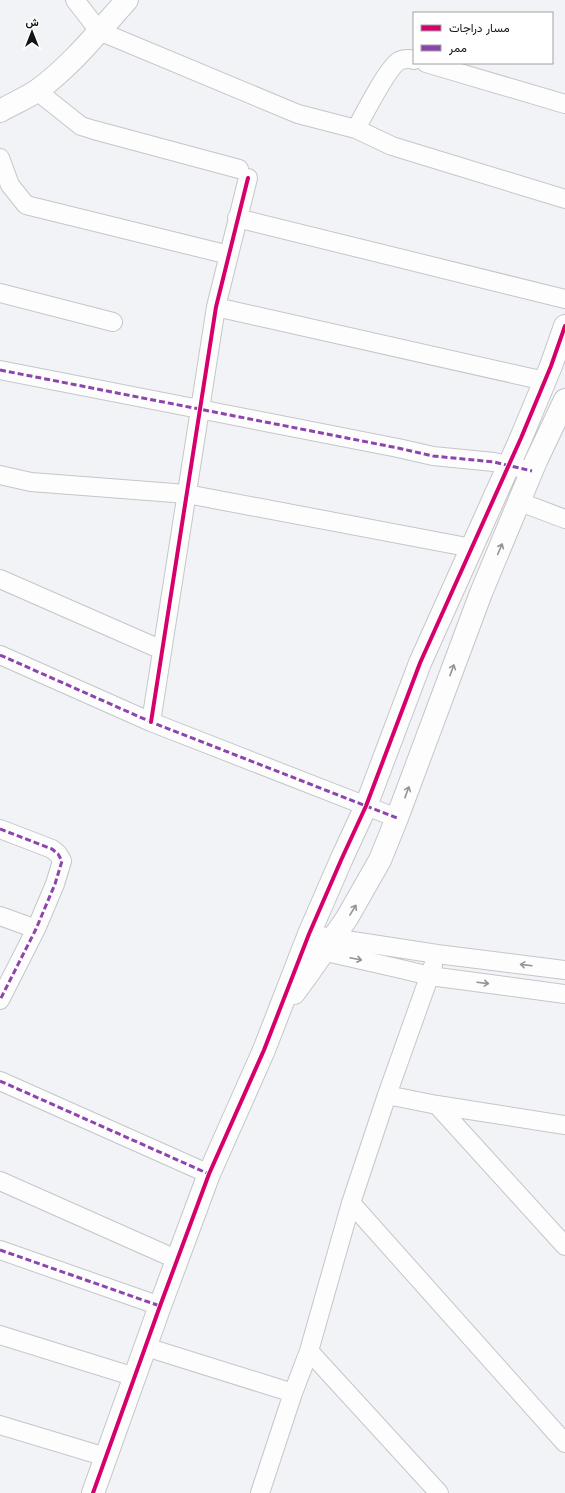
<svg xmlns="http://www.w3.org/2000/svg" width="565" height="1493" viewBox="0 0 565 1493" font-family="'Libre Baskerville',Vazirmatn,serif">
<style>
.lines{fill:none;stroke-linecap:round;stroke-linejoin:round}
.minor-casing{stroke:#c4c6c8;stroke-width:20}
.tertiary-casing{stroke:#c4c6c8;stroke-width:24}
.secondary-casing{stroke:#c4c6c8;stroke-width:24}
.minor{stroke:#fdfdfe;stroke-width:18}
.tertiary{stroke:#fdfdfe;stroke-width:22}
.secondary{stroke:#fdfdfe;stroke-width:22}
.quiet{stroke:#8e44ad;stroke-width:3;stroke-dasharray:6 3;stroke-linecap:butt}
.cycleway-casing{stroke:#fff;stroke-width:6}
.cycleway{stroke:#d6006c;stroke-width:4}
.oneway{stroke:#939495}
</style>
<rect width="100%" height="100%" fill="#f1f3f6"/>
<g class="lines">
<defs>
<path id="minor" d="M75 0 99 31 298 114 356 129 392 146 565 199
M426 63 565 104
M37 91 81 126 94 130 239 169
M356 129C363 116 388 67 399 61 403 59 410 58 414 60
M0 158 10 185 26 205 229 255
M237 218 565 299
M0 293 113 322
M216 307 545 381
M0 370 398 448 433 456 494 462 532 471
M0 475 31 482 187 494 472 548
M520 502 565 519
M0 579 162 650
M0 655 151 722 397 818
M151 722 216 307 248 178
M0 829 52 849 58 854 62 861 55 884 36 929 0 1000
M0 916 36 929
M320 936 437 954 565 970
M313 949 401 969 430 976 565 994
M0 1081 209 1174
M387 1095 433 966
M437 1105 565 1246
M0 1181 178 1260
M351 1203 565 1443
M0 1250 160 1306
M0 1335 135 1377
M146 1347 293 1393 260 1493
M309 1351 439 1493
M293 1393 309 1351 351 1203 387 1095 437 1105 565 1125
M0 1425 106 1457"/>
<path id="tertiary" d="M294 993 308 974 347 918 380 860 397 818 481 593 536 461 565 400
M93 1493 160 1306 209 1174 264 1050 309 934 342 858 366 806 420 663 521 438 551 366 565 326"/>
<path id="secondary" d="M0 111C12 104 27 98 38 90 72 65 99 31 127 0"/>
</defs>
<use href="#minor" class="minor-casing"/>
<use href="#tertiary" class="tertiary-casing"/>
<use href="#secondary" class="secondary-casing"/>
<use href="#minor" class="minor"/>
<use href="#tertiary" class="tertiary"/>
<use href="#secondary" class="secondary"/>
<path class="quiet" d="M0 370 398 448 433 456 494 462 532 471
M0 655 151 722 397 818
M0 829 52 849 58 854 62 861 55 884 36 929 0 1000
M0 1081 209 1174
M0 1250 160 1306"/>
<defs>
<path id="cycleway" d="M151 722 216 307 248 178
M93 1493 160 1306 209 1174 264 1050 309 934 342 858 366 806 420 663 521 438 551 366 565 326"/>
</defs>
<use href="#cycleway" class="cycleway-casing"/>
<use href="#cycleway" class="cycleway"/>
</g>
<defs><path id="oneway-shaft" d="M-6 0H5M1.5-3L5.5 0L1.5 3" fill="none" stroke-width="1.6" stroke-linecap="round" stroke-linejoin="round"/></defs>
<g class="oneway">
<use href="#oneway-shaft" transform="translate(500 549) rotate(-67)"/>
<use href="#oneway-shaft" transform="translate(452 670) rotate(-70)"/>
<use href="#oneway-shaft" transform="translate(407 792) rotate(-70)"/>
<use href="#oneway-shaft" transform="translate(353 910) rotate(-58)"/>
<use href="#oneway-shaft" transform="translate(356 959) rotate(12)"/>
<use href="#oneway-shaft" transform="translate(526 965) rotate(-173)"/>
<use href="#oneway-shaft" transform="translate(483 983) rotate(7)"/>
</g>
<rect x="413" y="12" width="140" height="52" fill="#ffffff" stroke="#a0a1a1"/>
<rect x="421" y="25" width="20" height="6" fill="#d6006c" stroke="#a0a1a1"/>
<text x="449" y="32" font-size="12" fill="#121415">مسار دراجات</text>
<rect x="421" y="45" width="20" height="6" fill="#8e44ad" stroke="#a0a1a1"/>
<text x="449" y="52" font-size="12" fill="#121415">ممر</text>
<g transform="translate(32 32)" stroke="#ffffff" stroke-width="3" paint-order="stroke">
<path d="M0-3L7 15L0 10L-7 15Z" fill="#121415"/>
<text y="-6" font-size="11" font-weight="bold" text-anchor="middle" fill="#121415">ش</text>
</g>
</svg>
